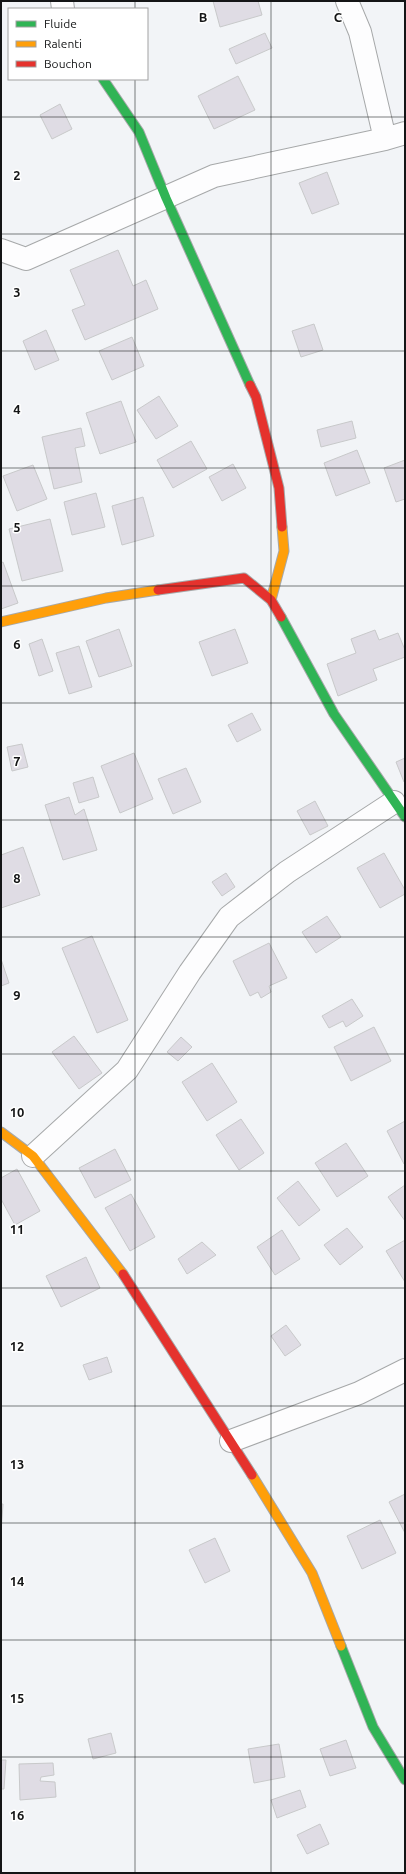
<svg xmlns="http://www.w3.org/2000/svg" width="406" height="1874" viewBox="0 0 406 1874" font-family="Ubuntu,sans-serif">
<style>
.building{fill:#dfdce4;stroke:#c8c9ca}
.lines{fill:none;stroke-linecap:round;stroke-linejoin:round}
.street-casing{stroke:#a6a8a9;stroke-width:24}
.fast-casing{stroke:#a6a8a9;stroke-width:11}
.slow-casing{stroke:#a6a8a9;stroke-width:11}
.jam-casing{stroke:#a6a8a9;stroke-width:11}
.street{stroke:#fdfdfe;stroke-width:22}
.fast{stroke:#30b455;stroke-width:9}
.slow{stroke:#ff9f0a;stroke-width:9}
.jam{stroke:#e5322d;stroke-width:9}
.grid{fill:none;stroke:#141516;stroke-width:1;stroke-opacity:0.55}
.grid-label{font-size:13px;text-anchor:middle;font-weight:bold;fill:#141516;stroke:#fff;stroke-width:3;stroke-linejoin:round;paint-order:stroke}
</style>
<rect width="100%" height="100%" fill="#f2f4f7"/>
<path class="building" d="M213 1H258L262 15 220 27Z
M265 33 272 48 236 64 229 49Z
M238 76 255 110 214 129 198 96Z
M60 104 72 129 52 139 40 115Z
M327 172 339 204 312 214 299 183Z
M118 250 133 286 146 280 158 309 85 340 72 310 85 305 70 270Z
M314 324 323 350 301 357 292 331Z
M46 330 59 360 35 370 23 341Z
M132 337 144 366 112 380 99 351Z
M159 396 178 426 156 439 137 410Z
M121 401 136 442 100 454 86 413Z
M352 421 356 438 321 447 317 430Z
M81 428 85 446 75 448 82 482 54 489 42 437Z
M191 441 207 469 173 488 157 460Z
M357 450 370 483 336 496 324 463Z
M405 460V499L396 502 384 468Z
M233 464 246 488 222 501 209 477Z
M33 465 47 499 17 511 3 476Z
M96 493 105 527 72 535 64 502Z
M143 497 154 536 122 545 112 506Z
M50 519 63 571 22 581 9 529Z
M3 562 18 603 1 609V563Z
M119 629 132 666 99 677 86 641Z
M235 629 248 663 212 676 199 642Z
M375 630 379 640 398 633 405 650V657L373 669 377 680 338 696 327 664 356 653 351 639Z
M42 639 53 671 39 676 29 644Z
M79 646 92 687 69 694 56 653Z
M252 713 261 730 237 742 228 725Z
M22 744 28 767 12 771 7 747Z
M134 753 153 799 120 813 101 766Z
M405 758V782H404L396 762Z
M186 768 201 802 173 814 158 779Z
M93 777 99 797 79 803 73 783Z
M69 797 75 815 84 809 97 850 63 860 45 805Z
M315 801 328 826 310 835 297 811Z
M23 847 40 895 1 908V855Z
M384 853 405 890V894L380 908 357 868Z
M226 873 235 887 222 896 212 882Z
M327 916 341 937 316 953 302 932Z
M92 936 128 1020 97 1033 62 948Z
M269 943 287 978 269 986 271 992 261 998 258 992 250 996 233 961Z
M1 959 9 983 1 986Z
M352 999 363 1016 346 1027 343 1021 329 1028 322 1016Z
M374 1027 391 1061 351 1081 334 1047Z
M74 1036 102 1073 79 1089 52 1052Z
M181 1037 192 1047 178 1061 167 1052Z
M212 1063 237 1102 207 1121 182 1082Z
M241 1119 264 1153 239 1170 216 1135Z
M405 1121V1163L404 1164 387 1131Z
M346 1143 368 1176 337 1197 315 1163Z
M115 1149 131 1180 95 1198 79 1168Z
M17 1169 40 1211 15 1225 1 1199V1178Z
M298 1181 320 1210 299 1226 277 1198Z
M405 1185V1221L388 1197Z
M131 1194 155 1237 130 1251 105 1208Z
M347 1228 363 1247 340 1265 324 1245Z
M282 1230 300 1259 275 1275 257 1247Z
M405 1240V1282L386 1251Z
M202 1242 216 1255 187 1274 178 1259Z
M86 1257 100 1288 61 1307 46 1276Z
M286 1325 301 1345 285 1356 271 1336Z
M107 1357 112 1372 89 1380 83 1365Z
M405 1494V1533L389 1502Z
M1 1504H3L1 1533Z
M380 1520 396 1553 362 1569 347 1536Z
M215 1538 230 1571 205 1583 189 1550Z
M111 1733 116 1753 93 1759 88 1739Z
M346 1740 356 1768 330 1776 320 1749Z
M279 1744 285 1777 254 1783 248 1749Z
M1 1760H6L4 1789H1Z
M53 1763 54 1775 41 1777 40 1781 55 1782 56 1797 20 1800 19 1764Z
M300 1790 306 1807 277 1818 271 1800Z
M320 1824 329 1844 307 1854 297 1835Z"/>
<g class="lines">
<defs>
<path id="street" d="M62 1 63 9
M347 1 360 32 385 139
M1 250 26 259 214 176 385 139 405 133
M33 1156 127 1070 190 972 229 917 287 872 394 802
M231 1441 359 1393 405 1370"/>
<path id="fast" d="M103 79 139 132 166 198 250 385
M281 617 334 714 405 817
M341 1646 373 1727 405 1780"/>
<path id="slow" d="M271 600 284 551 282 527
M1 622 106 598 158 590
M1 1132 33 1156 123 1274
M252 1475 312 1573 341 1646"/>
<path id="jam" d="M250 385 256 397 279 488 282 527
M158 590 244 578 271 600 281 617
M123 1274 252 1475"/>
</defs>
<use href="#street" class="street-casing"/>
<use href="#fast" class="fast-casing"/>
<use href="#slow" class="slow-casing"/>
<use href="#jam" class="jam-casing"/>
<use href="#street" class="street"/>
<use href="#fast" class="fast"/>
<use href="#slow" class="slow"/>
<use href="#jam" class="jam"/>
</g>
<path class="grid" d="M135 1V9M271 1V1873M135 79V1873M1 117H405M1 234H405M1 351H405M1 468H405M1 586H405M1 703H405M1 820H405M1 937H405M1 1054H405M1 1171H405M1 1288H405M1 1406H405M1 1523H405M1 1640H405M1 1757H405"/>
<g class="grid-label">
<text x="203" y="22">B</text>
<text x="338" y="22">C</text>
<text x="17" y="180">2</text>
<text x="17" y="297">3</text>
<text x="17" y="414">4</text>
<text x="17" y="532">5</text>
<text x="17" y="649">6</text>
<text x="17" y="766">7</text>
<text x="17" y="883">8</text>
<text x="17" y="1000">9</text>
<text x="17" y="1117">10</text>
<text x="17" y="1234">11</text>
<text x="17" y="1351">12</text>
<text x="17" y="1469">13</text>
<text x="17" y="1586">14</text>
<text x="17" y="1703">15</text>
<text x="17" y="1820">16</text>
</g>
<rect width="406" height="1874" fill="none" stroke="#141516" stroke-width="4"/>
<rect x="8" y="8" width="140" height="72" fill="#ffffff" stroke="#a1a1a2"/>
<rect x="16" y="21" width="20" height="6" fill="#30b455" stroke="#a1a1a2"/>
<text x="44" y="28" font-size="12" fill="#141516">Fluide</text>
<rect x="16" y="41" width="20" height="6" fill="#ff9f0a" stroke="#a1a1a2"/>
<text x="44" y="48" font-size="12" fill="#141516">Ralenti</text>
<rect x="16" y="61" width="20" height="6" fill="#e5322d" stroke="#a1a1a2"/>
<text x="44" y="68" font-size="12" fill="#141516">Bouchon</text>
</svg>
